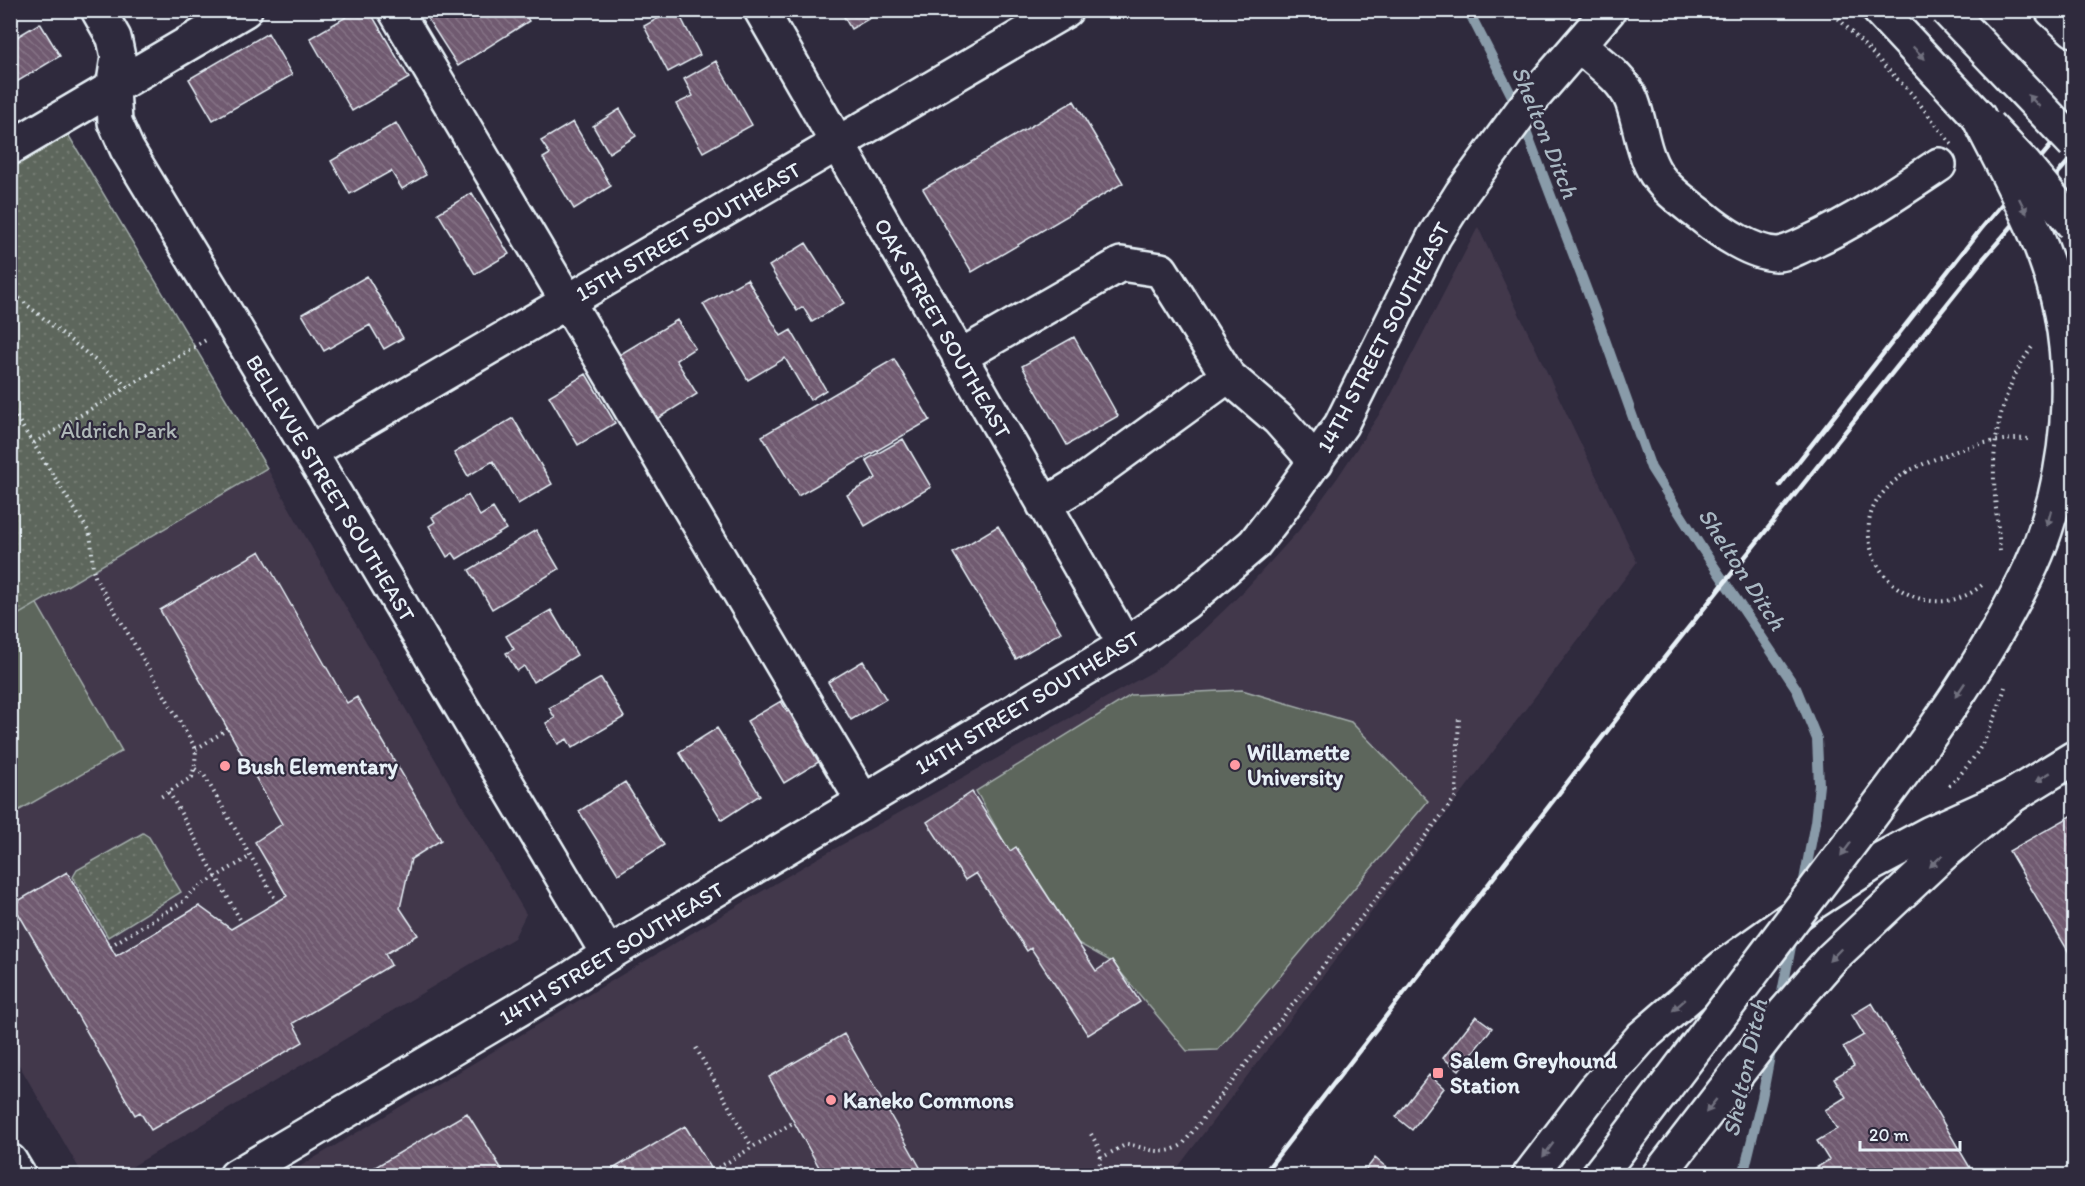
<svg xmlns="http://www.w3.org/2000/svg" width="2085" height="1186" viewBox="0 0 2085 1186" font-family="Itim,sans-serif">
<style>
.built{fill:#42384c}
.grass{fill:#5d665b;stroke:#a2acaa;stroke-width:1.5}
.park{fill:url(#park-dots);stroke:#a2acaa;stroke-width:1.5}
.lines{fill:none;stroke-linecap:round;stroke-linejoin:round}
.stream{stroke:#899ba9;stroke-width:10}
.building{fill:url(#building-back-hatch);stroke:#e8f1f8;stroke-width:1.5}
.minor-casing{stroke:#e8f1f8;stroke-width:38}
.major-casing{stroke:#e8f1f8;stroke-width:38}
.highway-casing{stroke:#e8f1f8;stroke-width:38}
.path{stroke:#e8f1f8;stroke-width:4;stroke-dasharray:1.5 4.5;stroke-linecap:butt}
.minor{stroke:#2f2a3d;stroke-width:33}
.major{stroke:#2f2a3d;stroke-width:33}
.highway{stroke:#2f2a3d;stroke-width:33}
.rail{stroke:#e8f1f8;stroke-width:4.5}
.major-bridge-casing{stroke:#e8f1f8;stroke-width:38;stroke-linecap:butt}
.highway-bridge-casing{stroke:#e8f1f8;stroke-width:38;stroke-linecap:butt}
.path-bridge{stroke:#e8f1f8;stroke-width:4;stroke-dasharray:1.5 4.5;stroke-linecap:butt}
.major-bridge{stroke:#2f2a3d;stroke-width:33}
.highway-bridge{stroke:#2f2a3d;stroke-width:33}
.oneway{fill:#70707e}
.poi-dot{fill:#ff9aa2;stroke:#2f2a3d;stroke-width:2}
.labels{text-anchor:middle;stroke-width:4.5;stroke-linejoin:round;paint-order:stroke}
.street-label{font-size:22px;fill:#e8f1f8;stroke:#2f2a3d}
.park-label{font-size:22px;fill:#b0b9b9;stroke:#2f2a3d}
.poi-label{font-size:22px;font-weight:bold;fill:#e8f1f8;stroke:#2f2a3d;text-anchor:start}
.water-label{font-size:24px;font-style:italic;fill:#a9b8c3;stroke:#2f2a3d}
</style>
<defs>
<pattern id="park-dots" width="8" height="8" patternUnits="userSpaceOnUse" patternTransform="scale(1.5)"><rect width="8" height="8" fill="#5d665b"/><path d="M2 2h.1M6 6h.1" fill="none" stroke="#747c73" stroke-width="1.8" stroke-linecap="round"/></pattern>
<pattern id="building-back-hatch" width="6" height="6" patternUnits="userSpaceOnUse" patternTransform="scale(1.5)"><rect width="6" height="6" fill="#705a70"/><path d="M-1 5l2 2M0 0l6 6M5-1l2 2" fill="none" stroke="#847285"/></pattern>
</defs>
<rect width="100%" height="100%" fill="#2f2a3d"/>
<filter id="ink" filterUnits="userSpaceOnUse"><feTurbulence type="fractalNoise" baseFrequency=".0167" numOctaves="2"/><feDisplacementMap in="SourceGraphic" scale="12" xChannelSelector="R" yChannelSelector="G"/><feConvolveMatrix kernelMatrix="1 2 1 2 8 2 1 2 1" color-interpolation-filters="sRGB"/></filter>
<g filter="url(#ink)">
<path class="built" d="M1478 227 1637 562 1172 1175 284 1176 818 858 1154 671 1193 640 1243 592 1300 529 1338 477 1388 401Z
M267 468 331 582 526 914 514 938 118 1175H83L11 1051 10 619Z"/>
<path class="grass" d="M10 557 122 751 11 815H10Z
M1242 690 1351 722 1428 801 1218 1050 1187 1051 1112 962 1078 943 1019 851H1009L976 791 1131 695Z"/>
<path class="park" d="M63 126 267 468 11 619V158Z
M143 833 149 837 181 892 108 937 73 877 77 870Z"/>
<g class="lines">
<path class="stream" d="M1468 10 1516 104 1597 317 1651 468 1701 547 1796 688 1817 739 1819 785 1815 822 1802 891
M1780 1003 1793 936
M1743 1176 1762 1098 1772 1045"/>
</g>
<path class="building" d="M187 10H200L191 16Z
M358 10H369L409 78 352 111 310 38Z
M422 10H522L529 21 458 66Z
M673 10H677L700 55 668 72 644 26Z
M840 10H884L851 29Z
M40 23 60 56 10 86V41Z
M268 33 292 75 213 120 189 79Z
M716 61 752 125 703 152 676 104 693 96 684 79Z
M1074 101 1123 183 972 272 923 189Z
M620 109 636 136 609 153 593 126Z
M573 122 611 186 574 209 543 158 550 154 541 141Z
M396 123 426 175 402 189 391 171 350 194 331 161Z
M472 193 509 254 475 274 438 213Z
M806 243 844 303 812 322 803 307 797 311 769 266Z
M367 276 403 338 384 349 370 325 324 351 302 314Z
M747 279 781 336 791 330 826 390 810 400 785 358 748 380 703 304Z
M677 320 695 348 676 360 697 394 657 419 619 355Z
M1074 337 1118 416 1067 445 1022 366Z
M894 359 930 420 798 496 762 436Z
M586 374 615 423 578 445 549 396Z
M513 418 552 484 518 504 493 461 468 476 454 453Z
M903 439 931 487 865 526 847 495 876 478 866 460Z
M468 495 480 516 493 508 506 529 457 559 453 553 447 557 429 526 435 522 432 517Z
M998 526 1061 632 1016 659 953 553Z
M536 530 559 569 492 609 469 570Z
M260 551 347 703 357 697 441 840 411 859 400 908 418 935 385 954 391 965 293 1023 303 1042 151 1130 140 1112 135 1115 13 904 67 872 116 956 199 906 231 929 287 896 255 842 282 824 160 610Z
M551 610 577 655 533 682 524 666 517 671 506 653 514 649 506 636Z
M863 661 886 699 851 720 828 682Z
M601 678 624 717 572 748 567 739 558 744 546 723 555 718 549 708Z
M781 701 787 712 792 709 822 760 784 783 747 721Z
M717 728 760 795 722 820 679 752Z
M625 782 664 845 618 874 579 811Z
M972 792 1010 851 1016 847 1096 971 1112 960 1140 1002 1088 1035 1031 948 1027 951 976 873 965 880 927 822Z
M2073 815H2074V961L2009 851Z
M1872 1003 1975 1176H1811L1809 1172 1829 1160 1817 1141 1837 1129 1825 1110 1846 1097 1834 1078 1854 1066 1843 1047 1864 1035 1852 1015Z
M1476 1016 1492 1028 1459 1070 1443 1058Z
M844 1034 925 1176H824L769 1077Z
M1429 1075 1444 1088 1412 1130 1396 1117Z
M467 1113 506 1176H360Z
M685 1126 716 1176H614L611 1170Z
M1375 1158 1397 1176H1361Z"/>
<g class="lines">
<defs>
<path id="minor" d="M98 10 114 38 118 57 113 89 115 122 127 149 310 452 608 954
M395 10 863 801
M761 10 1125 645
M1579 45C1596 61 1623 78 1632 101 1641 125 1642 152 1656 174 1668 192 1687 204 1703 217 1721 232 1752 253 1776 254 1787 254 1799 247 1810 242 1856 221 1897 193 1939 165
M10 148 245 10
M959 357 1121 264 1161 270 1228 376
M310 452 1066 10
M1044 505 1085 480 1228 376 1278 419 1316 462
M10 1161 19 1176
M236 1176 570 979 608 954 1125 645 1185 603 1254 544 1278 513 1341 425 1434 237 1461 194 1524 108 1609 10"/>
<path id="major" d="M1529 1176 1594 1091 1642 1037 1723 967 1811 904 1872 864 1930 833 2012 796 2074 758"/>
<path id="highway" d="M1879 10 1978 116
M2052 10 2074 30
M1598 1176 1619 1149
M1658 1176 1784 1013 1832 958 1945 852 2012 796"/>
</defs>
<use href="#minor" class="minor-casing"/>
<use href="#major" class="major-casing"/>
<use href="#highway" class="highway-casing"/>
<path class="path" d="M10 291 128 387
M10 407 89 532C94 548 90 564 96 579L196 749 195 764 192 777 159 798
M34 443 206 340
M1906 472C1946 453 1986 437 2031 439
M2000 551C1998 522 1993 492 1994 464 1995 424 2008 379 2032 347
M196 749 228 729
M195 769 204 775 277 902
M1949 786C1980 756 1993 728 2005 687
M169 792 242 923
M110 946 184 901 192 891 251 856
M696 1048 752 1147
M1091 1134 1099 1148 1101 1158
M713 1171 794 1122
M1097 1176 1101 1158 1127 1144C1147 1148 1164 1158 1183 1144L1456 797 1459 715"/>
<use href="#minor" class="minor"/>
<use href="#major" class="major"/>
<use href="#highway" class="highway"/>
<path class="rail" d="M1780 485 1981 229 2074 118
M1262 1176 1653 672 1984 258 2074 155"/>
<defs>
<path id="major-bridge" d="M1988 126 2024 164 2074 225"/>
<path id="highway-bridge" d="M1947 10 2074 143
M1619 1149C1701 1041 1783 933 1864 825 1912 761 1960 697 1999 628 2016 597 2034 565 2045 531 2068 463 2075 384 2061 313 2047 243 2010 180 1978 116"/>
</defs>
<use href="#major-bridge" class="major-bridge-casing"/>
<use href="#highway-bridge" class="highway-bridge-casing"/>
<path class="path-bridge" d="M1830 10 1911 93 1952 145
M1906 472C1890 484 1871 501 1869 523 1863 584 1933 626 1982 585"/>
<use href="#major-bridge" class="major-bridge"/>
<use href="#highway-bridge" class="highway-bridge"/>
</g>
<defs><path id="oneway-solid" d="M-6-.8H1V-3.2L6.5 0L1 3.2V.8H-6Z" transform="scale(1.5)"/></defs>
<g class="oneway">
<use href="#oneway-solid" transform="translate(1919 53) rotate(46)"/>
<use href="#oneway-solid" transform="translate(2034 101) rotate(-134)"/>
<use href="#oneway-solid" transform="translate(2023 206) rotate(64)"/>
<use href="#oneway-solid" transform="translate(2049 518) rotate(105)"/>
<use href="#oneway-solid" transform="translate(1960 690) rotate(124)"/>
<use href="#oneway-solid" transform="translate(2043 777) rotate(149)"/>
<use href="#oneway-solid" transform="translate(1846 849) rotate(127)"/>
<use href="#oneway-solid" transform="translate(1936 861) rotate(137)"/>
<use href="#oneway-solid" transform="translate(1835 955) rotate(134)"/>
<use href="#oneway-solid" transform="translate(1679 1005) rotate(139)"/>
<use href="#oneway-solid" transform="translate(1711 1106) rotate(128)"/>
<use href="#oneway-solid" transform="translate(1548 1150) rotate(127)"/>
</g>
</g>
<g class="poi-dot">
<circle cx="1235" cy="765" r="6"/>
<circle cx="225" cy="766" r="6"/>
<rect x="1432" y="1067" width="12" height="12" rx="3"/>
<circle cx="831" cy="1100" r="6"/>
</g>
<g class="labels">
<g class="street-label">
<text transform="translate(688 231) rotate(-30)" y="8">15TH STREET SOUTHEAST</text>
<text transform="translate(943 328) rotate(60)" y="8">OAK STREET SOUTHEAST</text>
<text transform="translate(1383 337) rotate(-62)" y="8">14TH STREET SOUTHEAST</text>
<text transform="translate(331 488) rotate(59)" y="8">BELLEVUE STREET SOUTHEAST</text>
<text transform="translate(1027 702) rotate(-31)" y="8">14TH STREET SOUTHEAST</text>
<text transform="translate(611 953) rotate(-31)" y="8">14TH STREET SOUTHEAST</text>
</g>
<g class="park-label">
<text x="119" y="438">Aldrich Park</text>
</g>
<g class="poi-label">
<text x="1247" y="760">Willamette<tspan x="1247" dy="25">University</tspan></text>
<text x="237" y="774">Bush Elementary</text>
<text x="1450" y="1068">Salem Greyhound<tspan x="1450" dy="25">Station</tspan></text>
<text x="843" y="1108">Kaneko Commons</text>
</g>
<g class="water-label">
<text transform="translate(1545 132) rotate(68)" y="8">Shelton Ditch</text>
<text transform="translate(1742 569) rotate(57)" y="8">Shelton Ditch</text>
<text transform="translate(1745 1068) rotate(-78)" y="8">Shelton Ditch</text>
</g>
</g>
<rect width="2085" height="1186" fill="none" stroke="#2f2a3d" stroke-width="36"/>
<rect x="18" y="18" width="2049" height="1150" fill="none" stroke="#e8f1f8" stroke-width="2" filter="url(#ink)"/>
<path d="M1860 1141v9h100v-9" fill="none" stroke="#e8f1f8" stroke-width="3"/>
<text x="1869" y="1141" font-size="18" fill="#e8f1f8" stroke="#2f2a3d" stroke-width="4.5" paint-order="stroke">20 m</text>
</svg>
